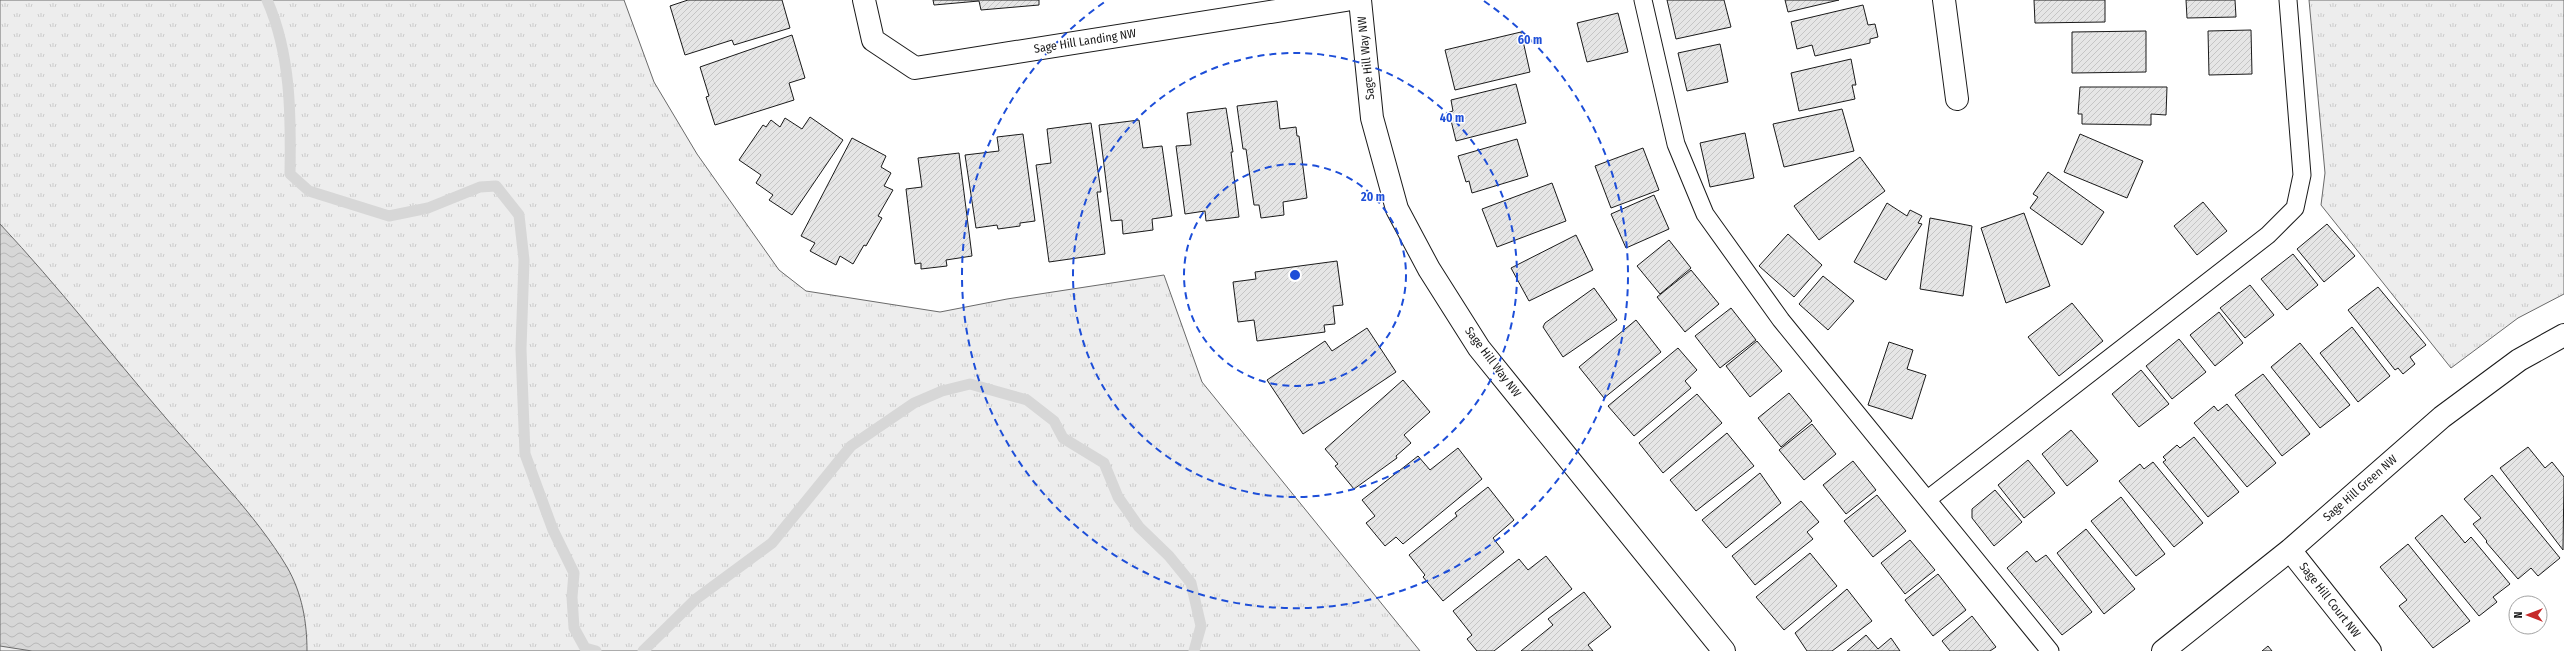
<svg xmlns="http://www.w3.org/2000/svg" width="2564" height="651" viewBox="0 0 2564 651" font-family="'Fira Sans Condensed',sans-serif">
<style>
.grass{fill:url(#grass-tufts);stroke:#6a6a6a}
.water{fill:url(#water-waves);stroke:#6a6a6a}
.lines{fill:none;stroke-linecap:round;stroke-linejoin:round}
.stream{stroke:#d7d7d7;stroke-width:11}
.building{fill:url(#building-hatch);stroke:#1a1a1a}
.lane-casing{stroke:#1a1a1a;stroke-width:19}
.street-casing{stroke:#1a1a1a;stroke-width:24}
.lane{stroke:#fff;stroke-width:17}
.street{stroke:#fff;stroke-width:22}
.ring{fill:none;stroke:#1d4ed8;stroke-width:2;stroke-dasharray:7 5}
.labels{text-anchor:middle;stroke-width:3;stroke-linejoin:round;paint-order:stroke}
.street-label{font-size:12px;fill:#1a1a1a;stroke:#fff}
.centre{fill:#1d4ed8;stroke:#fff;stroke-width:2}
.ring-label{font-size:12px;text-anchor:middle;font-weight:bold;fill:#1d4ed8;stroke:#fff;stroke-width:3;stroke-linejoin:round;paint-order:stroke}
</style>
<defs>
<pattern id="grass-tufts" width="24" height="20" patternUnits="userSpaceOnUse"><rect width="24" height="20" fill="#ededed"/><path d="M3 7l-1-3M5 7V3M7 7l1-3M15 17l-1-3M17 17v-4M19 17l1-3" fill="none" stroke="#cbcbcb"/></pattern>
<pattern id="water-waves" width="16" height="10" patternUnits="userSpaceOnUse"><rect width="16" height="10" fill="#d7d7d7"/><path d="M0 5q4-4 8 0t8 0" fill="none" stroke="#b8b8b8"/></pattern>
<pattern id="building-hatch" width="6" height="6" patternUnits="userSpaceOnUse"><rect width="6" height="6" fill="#e6e6e6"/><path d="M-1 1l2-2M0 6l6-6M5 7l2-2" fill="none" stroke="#c5c5c5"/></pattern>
</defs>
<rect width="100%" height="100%" fill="#fff"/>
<path class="grass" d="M0 0H624L654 82 697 154 779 270 806 291 940 312 1007 299 1164 275 1202 382 1420 651H0Z
M2309 0H2564V294L2518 318 2451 368 2321 205 2325 173Z"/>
<path class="water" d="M0 224C58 286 110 353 165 417 205 464 256 515 287 567 302 593 307 622 307 651H32L0 646Z"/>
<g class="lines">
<path class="stream" d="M267 0C291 54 291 115 290 174L309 191 389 216 428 208 480 187 496 186 519 215 524 260 521 349 525 454 553 530 574 573 572 597 574 628 585 648 596 651
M643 651 696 599 772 543 851 446 914 403 942 391 970 384 1027 400 1054 421 1063 438 1104 463 1118 497 1139 527 1169 556 1191 583 1201 626 1194 651"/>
</g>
<path class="building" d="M688 0H782L790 28 734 45 732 40 685 55 670 6Z
M933 0H1039V5L981 10 979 1 934 5Z
M1667 0H1724L1731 27 1676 39Z
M1785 0H1839L1788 12Z
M2034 0H2105V22L2035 23Z
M2186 0H2235L2236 17 2187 18Z
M1863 5 1868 25 1875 24 1878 37 1870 39V43L1815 56 1812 45 1797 49 1791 22Z
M1618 13 1628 52 1587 62 1577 23Z
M2251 30 2252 74 2209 75 2208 31Z
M2146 31V72L2072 73V32Z
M1521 32 1530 72 1455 90 1445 50Z
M792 35 805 78 789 83 794 100 715 125 706 97 709 96 700 67Z
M1720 44 1728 82 1687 91 1678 53Z
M1851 59 1856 85H1852L1855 99 1799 111 1791 73Z
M1516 84 1526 123 1456 141 1449 112 1453 111 1451 100Z
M2080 87H2167L2166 115 2151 114V125L2082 124V114H2078Z
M1277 101 1280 129 1296 127 1297 136H1299L1307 198 1283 202 1284 215 1261 218 1259 205H1254L1246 149H1243L1237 106Z
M1226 108 1233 152H1231L1239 217 1206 221 1205 211 1185 214 1176 146 1191 145 1187 113Z
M1842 109 1854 151 1784 167 1773 124Z
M810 117 843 140 792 215 769 200 773 195 756 183 761 175 739 160 763 125 766 127 771 120 780 127 785 118 802 129Z
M1139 120 1143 148 1162 146 1172 216 1152 219 1153 230 1123 234 1122 220 1111 221 1099 125Z
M1091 123 1101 192H1097L1105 254 1049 262 1036 165 1051 163 1047 129Z
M1745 133 1754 178 1710 187 1700 143Z
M1023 134 1035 221 1020 223V226L998 229 997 225 976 228 965 155 999 151 997 137Z
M2080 134 2143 161 2127 198 2064 172Z
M852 138 886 156 881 167 891 173 884 186 893 190 878 216 882 218 866 246 864 245 853 264 840 256 836 265 810 251 815 243 801 236Z
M1517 139 1528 176 1472 193 1469 181 1466 182 1458 156Z
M1643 148 1659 190 1611 208 1595 166Z
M959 153 972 256 946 260 947 266 921 269V263L915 264 906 189 922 187 918 158Z
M1860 157 1885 191 1819 240 1794 206Z
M2048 172 2104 212 2082 245 2030 208 2038 197 2033 194Z
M1552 183 1566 221 1497 247 1482 209Z
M1654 195 1669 229 1626 248 1611 214Z
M2203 202 2227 231 2197 255 2174 226Z
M1887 203 1907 216 1910 210 1922 216 1918 223 1922 224 1886 280 1854 262Z
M2024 213 2050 286 2006 303 1981 228Z
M1930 218 1972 226 1963 296 1920 289Z
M2327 224 2355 256 2324 282 2297 249Z
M1788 234 1822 265 1794 297 1759 266Z
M1576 235 1593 270 1529 301 1511 268Z
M1669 240 1691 268 1660 294 1637 266Z
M2293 254 2318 285 2287 310 2261 279Z
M1337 261 1343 305 1333 306 1335 324 1324 325 1325 332 1257 341 1254 320 1238 322 1233 282 1256 279 1255 272Z
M1691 270 1719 304 1685 332 1657 297Z
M1823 276 1854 301 1828 330 1799 304Z
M2250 285 2274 315 2245 338 2220 308Z
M2378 287 2426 345 2410 357 2415 364 2403 374 2398 368 2395 370 2348 310Z
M1594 288 1617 320 1563 357 1543 327 1545 323Z
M2072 303 2103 341 2059 376 2028 337Z
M1731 308 1756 340 1720 368 1695 336Z
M2219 312 2243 343 2215 366 2190 335Z
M1636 320 1661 352 1604 398 1579 367Z
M2352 327 2390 376 2358 402 2320 353Z
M1367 328 1396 372 1303 434 1267 380 1325 341 1332 351Z
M2179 339 2206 372 2172 399 2146 366Z
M1757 341 1782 371 1750 397 1726 366Z
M1889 342 1913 350 1907 369 1926 375 1912 419 1868 405Z
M2300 343 2350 405 2320 428 2271 367Z
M1678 348 1697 370 1685 381 1691 388 1634 436 1608 406Z
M2141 370 2169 404 2139 427 2112 394Z
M2263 374 2310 434 2282 456 2235 395Z
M1403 380 1430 412 1404 435 1411 443 1396 456 1397 458 1354 489 1335 466 1338 464 1325 449Z
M1789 393 1812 421 1781 447 1758 418Z
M1697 394 1722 423 1663 473 1639 443Z
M2227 404 2276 463 2247 487 2194 423 2214 406 2218 411Z
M1812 424 1836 454 1804 480 1779 450Z
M2071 430 2098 461 2067 486 2042 454Z
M1727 433 1754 466 1696 511 1670 480Z
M2194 437 2239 492 2208 517 2163 462 2166 460 2163 457 2177 445 2180 448Z
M2528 447 2545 468 2552 462 2564 477 2563 550 2500 468Z
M1458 448 1482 479 1403 544 1396 537 1385 546 1366 523 1375 516 1362 500 1418 456 1430 470Z
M2028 460 2055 493 2024 518 1998 485Z
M1853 461 1876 490 1846 514 1823 485Z
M2153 462 2203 523 2174 547 2119 481 2140 464 2144 469Z
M1760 473 1781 503 1726 548 1702 520Z
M2492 475 2560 558 2538 576 2531 568 2518 579 2486 542 2487 541 2473 524 2481 518 2464 499Z
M1488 487 1514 520 1493 538 1504 552 1443 601 1423 577 1425 575 1409 555 1457 516 1455 513Z
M1995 490 2022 522 1994 546 1972 518V509Z
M1877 495 1906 531 1873 557 1844 521Z
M2121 497 2165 554 2136 576 2091 521Z
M1801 501 1819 522 1807 532 1813 539 1755 585 1732 556Z
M2442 515 2465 543 2471 537 2510 584 2493 597 2497 602 2479 616 2415 538Z
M2086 529 2135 589 2104 614 2057 553Z
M1910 540 1935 570 1905 594 1881 563Z
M2408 544 2470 621 2433 648 2399 606 2407 600 2380 567Z
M2027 551 2036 562 2046 555 2092 612 2062 635 2007 568Z
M1810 553 1837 586 1784 630 1756 597Z
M1546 556 1572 589 1494 651H1477L1467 639 1472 635 1453 611 1519 559 1528 570Z
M1938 574 1966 610 1933 636 1905 600Z
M1847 589 1872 621 1832 651H1807L1795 633Z
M1584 592 1611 627 1588 645 1593 651H1521L1553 625 1548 619Z
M1972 616 1996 647 1990 651H1950L1942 641Z
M1866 635 1878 649 1891 638 1900 651H1847Z
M2268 646 2272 651H2262Z"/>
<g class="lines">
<defs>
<path id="lane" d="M1643 0 1676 144 1705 214 1781 320 2050 651
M1928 499 2268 235 2295 208 2302 175 2288 0"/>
<path id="street" d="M864 0 873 40 915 68 1346 0
M1360 0 1372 118 1397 209 1429 269 1479 348 1724 651
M1944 0 1957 99
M2290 550 2370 651
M2163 651 2290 550 2442 417 2519 360 2564 335"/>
</defs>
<use href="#lane" class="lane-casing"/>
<use href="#street" class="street-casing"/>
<use href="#lane" class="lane"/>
<use href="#street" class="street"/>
</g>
<g class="ring">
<circle cx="1295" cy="275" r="111"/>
<circle cx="1295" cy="275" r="222"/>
<path d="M1484 1A333 333 0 1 1 1106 1"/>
</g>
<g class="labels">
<g class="street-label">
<text transform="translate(1085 41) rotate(-9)" y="4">Sage Hill Landing NW</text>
<text transform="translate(1366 58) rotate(-96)" y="4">Sage Hill Way NW</text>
<text transform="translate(1493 362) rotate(53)" y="4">Sage Hill Way NW</text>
<text transform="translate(2360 488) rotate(-41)" y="4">Sage Hill Green NW</text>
<text transform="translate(2330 600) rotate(52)" y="4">Sage Hill Court NW</text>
</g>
</g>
<circle cx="1295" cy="275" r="6" class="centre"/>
<g class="ring-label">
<text x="1530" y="44">60 m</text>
<text x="1452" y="122">40 m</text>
<text x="1373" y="201">20 m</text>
</g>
<g transform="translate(2528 615) rotate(270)"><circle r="19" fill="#ffffff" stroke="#a3a3a3"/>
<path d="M0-3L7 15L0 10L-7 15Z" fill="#c62828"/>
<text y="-6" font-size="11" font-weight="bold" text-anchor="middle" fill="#1a1a1a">N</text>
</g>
</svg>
